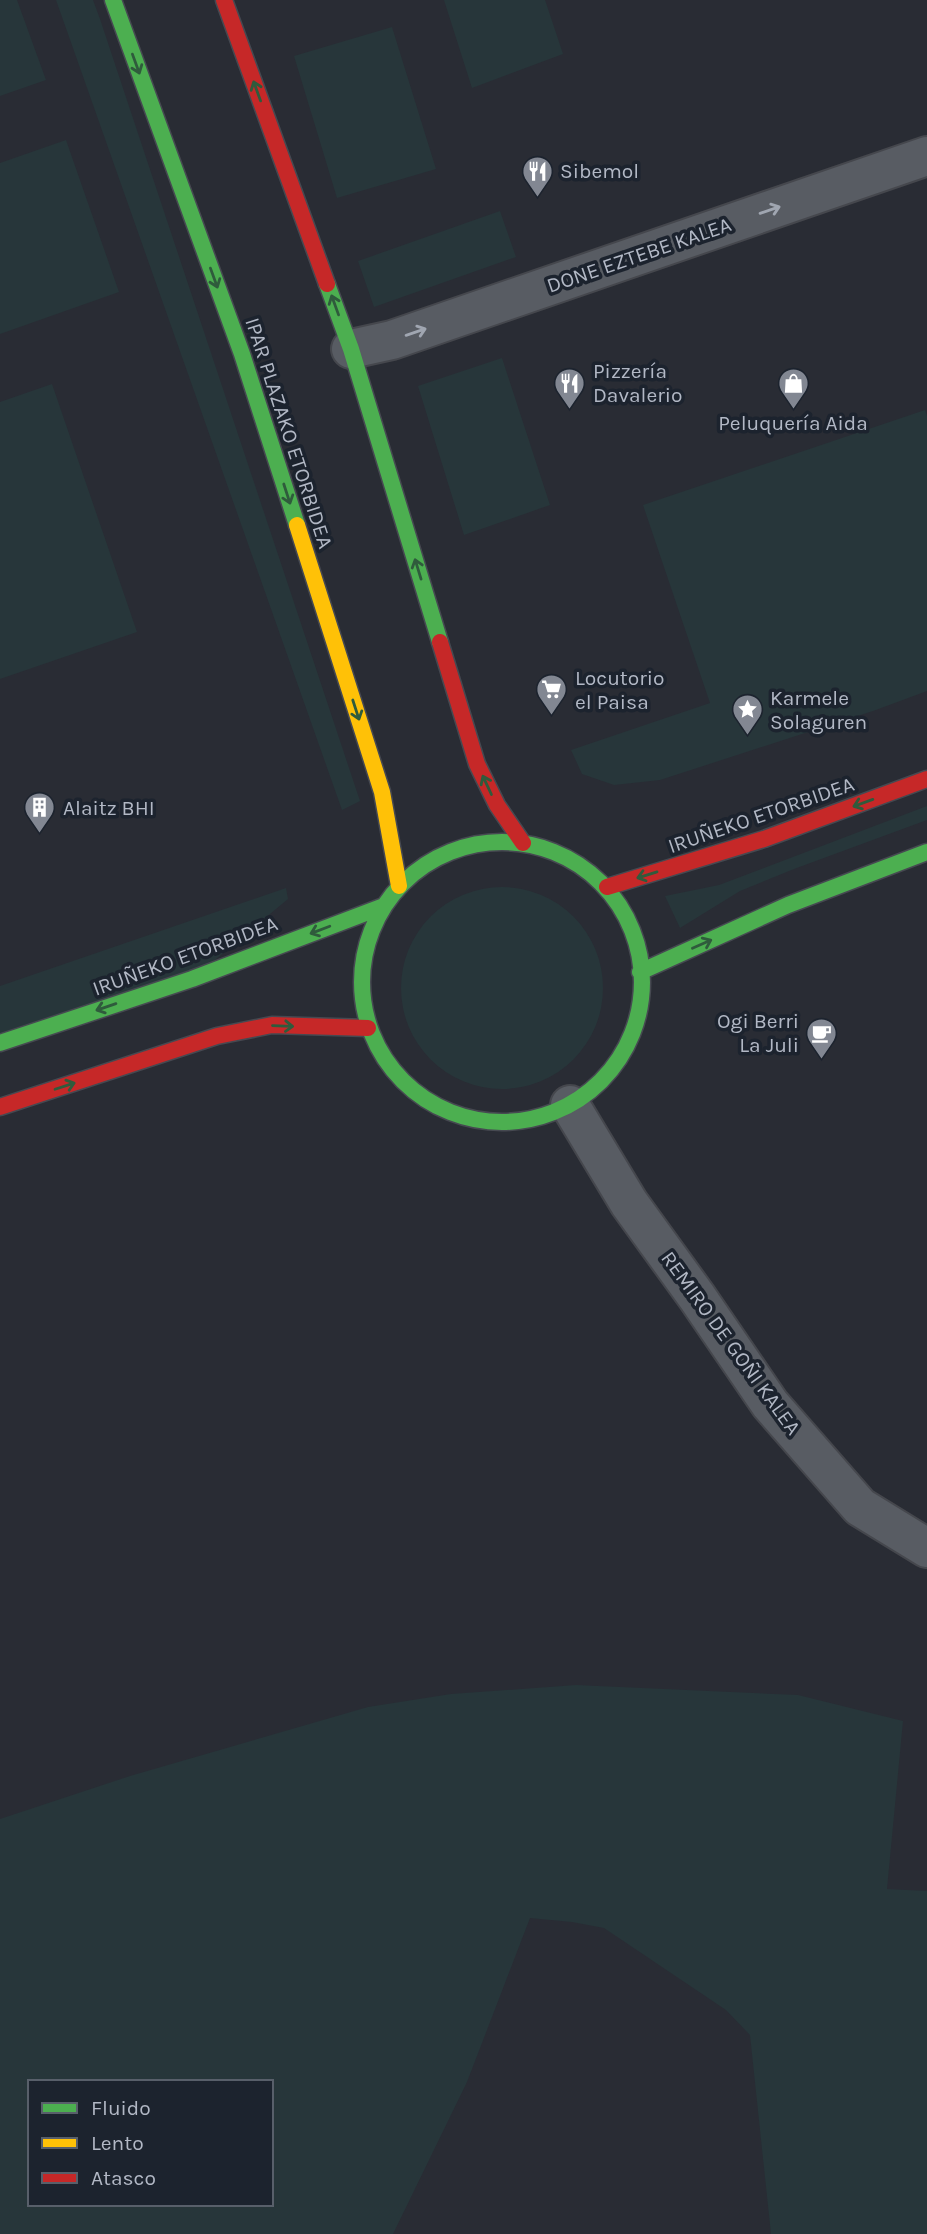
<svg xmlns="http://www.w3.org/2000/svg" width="927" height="2234" viewBox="0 0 927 2234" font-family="Karla,sans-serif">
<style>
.green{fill:#27363a;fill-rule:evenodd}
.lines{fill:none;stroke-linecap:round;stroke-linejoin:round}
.street-casing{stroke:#45474d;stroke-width:42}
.fast-casing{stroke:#464951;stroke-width:19}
.slow-casing{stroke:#464951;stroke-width:19}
.jam-casing{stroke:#464951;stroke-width:19}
.street{stroke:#585c63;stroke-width:38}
.fast{stroke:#4caf50;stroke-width:16}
.slow{stroke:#ffc107;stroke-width:16}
.jam{stroke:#c62828;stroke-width:16}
.oneway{stroke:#2f5b3c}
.oneway2{stroke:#a0a6b1}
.labels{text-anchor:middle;stroke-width:7;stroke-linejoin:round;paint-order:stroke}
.poi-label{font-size:21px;fill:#b2b8c5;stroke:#1c232e;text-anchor:start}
.street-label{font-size:21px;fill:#b2b8c5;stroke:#1c232e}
</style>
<rect width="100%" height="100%" fill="#292c34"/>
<path class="green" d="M0 0H17L46 80 0 96Z
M56 0H93L100 19 360 801 342 810Z
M444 0H545L563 54 472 88Z
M392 27 436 169 337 198 294 56Z
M66 140 119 292 0 334V163Z
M500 211 516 257 374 307 358 261Z
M502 358 550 505 464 535 418 386Z
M52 384 137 632 0 679V402Z
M925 410 927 416V691L873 711 660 780 614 785 582 774 571 750 710 703 643 505Z
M927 806V820L794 869 740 891 680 928 665 896 719 885Z
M401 988a101 101 0 1 1 202 0a101 101 0 1 1-202 0Z
M286 888 288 899 192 979 0 1043V986Z
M576 1685 798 1695 903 1721 887 1889 927 1891V2234H771L750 2035 726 2010 604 1928 572 1922 530 1918 467 2082 393 2234H0V1819L130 1776 368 1707 451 1694ZM30 2082H271V2204H30Z"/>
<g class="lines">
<defs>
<path id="street" d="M351 349 392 340 927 156
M570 1105 629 1203 697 1297 770 1404 860 1507 927 1548"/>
<path id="fast" d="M113 0 242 354 297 525
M327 284 351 349 440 642
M362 982a140 140 0 1 1 280 0a140 140 0 1 1-280 0Z
M640 972 788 905 927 852
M0 1043 192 979 384 906"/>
<path id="slow" d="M297 525 382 792 399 886"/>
<path id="jam" d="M224 0 327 284
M440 642 477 764 497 805 523 843
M607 887 764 839 927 779
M0 1107 217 1036 272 1025 368 1028"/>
</defs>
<use href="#street" class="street-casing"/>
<use href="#fast" class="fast-casing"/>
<use href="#slow" class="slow-casing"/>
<use href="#jam" class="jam-casing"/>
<use href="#street" class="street"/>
<use href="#fast" class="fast"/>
<use href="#slow" class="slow"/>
<use href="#jam" class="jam"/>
</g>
<defs><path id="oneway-shaft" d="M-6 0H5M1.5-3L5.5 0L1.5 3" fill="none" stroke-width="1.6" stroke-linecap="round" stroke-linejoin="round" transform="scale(1.75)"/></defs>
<g class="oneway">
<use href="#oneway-shaft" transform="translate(136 64) rotate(70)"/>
<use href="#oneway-shaft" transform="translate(257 91) rotate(-110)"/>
<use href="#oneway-shaft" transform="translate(214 278) rotate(70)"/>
<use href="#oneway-shaft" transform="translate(335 305) rotate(-110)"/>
<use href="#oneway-shaft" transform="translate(287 494) rotate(72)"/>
<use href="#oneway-shaft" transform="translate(418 569) rotate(-107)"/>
<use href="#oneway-shaft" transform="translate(356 710) rotate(72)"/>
<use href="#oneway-shaft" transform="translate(487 785) rotate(-115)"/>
<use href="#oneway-shaft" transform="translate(863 803) rotate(160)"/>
<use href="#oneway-shaft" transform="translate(647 875) rotate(163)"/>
<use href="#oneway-shaft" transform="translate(320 930) rotate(159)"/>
<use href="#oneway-shaft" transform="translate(702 944) rotate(-24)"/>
<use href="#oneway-shaft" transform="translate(106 1007) rotate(161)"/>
<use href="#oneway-shaft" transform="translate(283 1026) rotate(2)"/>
<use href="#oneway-shaft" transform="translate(65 1086) rotate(-18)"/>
</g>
<g class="oneway2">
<use href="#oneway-shaft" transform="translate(770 210) rotate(-19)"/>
<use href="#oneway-shaft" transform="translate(416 332) rotate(-19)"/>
</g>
<defs>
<symbol id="restaurant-pin" viewBox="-11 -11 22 30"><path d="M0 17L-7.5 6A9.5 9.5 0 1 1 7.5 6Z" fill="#828792" stroke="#1c232e"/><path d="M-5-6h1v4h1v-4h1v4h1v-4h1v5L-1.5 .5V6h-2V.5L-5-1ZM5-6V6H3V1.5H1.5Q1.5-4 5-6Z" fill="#fff"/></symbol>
<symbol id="shop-pin" viewBox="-11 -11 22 30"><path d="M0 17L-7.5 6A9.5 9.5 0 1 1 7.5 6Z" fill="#828792" stroke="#1c232e"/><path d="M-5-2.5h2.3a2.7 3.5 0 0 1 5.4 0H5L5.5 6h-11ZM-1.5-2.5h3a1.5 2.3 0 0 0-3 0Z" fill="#fff"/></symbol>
<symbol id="supermarket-pin" viewBox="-11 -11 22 30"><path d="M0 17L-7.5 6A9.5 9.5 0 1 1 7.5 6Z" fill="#828792" stroke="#1c232e"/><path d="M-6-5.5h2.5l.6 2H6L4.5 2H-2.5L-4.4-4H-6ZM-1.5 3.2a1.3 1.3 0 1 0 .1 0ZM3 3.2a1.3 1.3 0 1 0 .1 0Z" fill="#fff"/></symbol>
<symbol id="sight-pin" viewBox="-11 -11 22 30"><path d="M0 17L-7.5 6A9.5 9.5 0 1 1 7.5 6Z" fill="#828792" stroke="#1c232e"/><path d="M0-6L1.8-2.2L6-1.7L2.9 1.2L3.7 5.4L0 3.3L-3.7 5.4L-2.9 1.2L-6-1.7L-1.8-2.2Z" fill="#fff"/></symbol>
<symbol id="building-pin" viewBox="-11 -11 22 30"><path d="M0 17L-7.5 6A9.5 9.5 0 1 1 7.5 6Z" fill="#828792" stroke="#1c232e"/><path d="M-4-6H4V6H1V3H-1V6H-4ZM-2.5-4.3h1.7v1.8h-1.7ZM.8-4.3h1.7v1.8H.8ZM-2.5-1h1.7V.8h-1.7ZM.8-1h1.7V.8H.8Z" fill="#fff"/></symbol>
<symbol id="cafe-pin" viewBox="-11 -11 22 30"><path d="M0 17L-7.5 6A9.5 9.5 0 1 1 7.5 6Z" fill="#828792" stroke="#1c232e"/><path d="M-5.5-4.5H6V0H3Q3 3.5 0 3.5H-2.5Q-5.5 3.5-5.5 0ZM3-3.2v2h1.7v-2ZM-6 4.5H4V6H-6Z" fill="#fff"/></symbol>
</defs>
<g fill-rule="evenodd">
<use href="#restaurant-pin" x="520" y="154" width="35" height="47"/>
<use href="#restaurant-pin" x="552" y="366" width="35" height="47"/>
<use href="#shop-pin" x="776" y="366" width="35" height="47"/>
<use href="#supermarket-pin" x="534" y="672" width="35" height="47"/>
<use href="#sight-pin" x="730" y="692" width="35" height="47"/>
<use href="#building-pin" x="22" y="790" width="35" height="47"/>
<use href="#cafe-pin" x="804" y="1016" width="35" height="47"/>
</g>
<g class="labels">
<g class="poi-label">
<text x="560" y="178">Sibemol</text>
<text x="593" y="378">Pizzería<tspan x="593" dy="24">Davalerio</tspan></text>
<text x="793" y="430" text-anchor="middle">Peluquería Aida</text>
<text x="575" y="685">Locutorio<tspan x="575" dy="24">el Paisa</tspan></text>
<text x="770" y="705">Karmele<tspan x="770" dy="24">Solaguren</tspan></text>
<text x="63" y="815">Alaitz BHI</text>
<text x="799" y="1028" text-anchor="end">Ogi Berri<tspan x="799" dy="24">La Juli</tspan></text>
</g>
<g class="street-label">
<text transform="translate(639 255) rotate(-19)" y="7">DONE EZTEBE KALEA</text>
<text transform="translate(289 433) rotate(72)" y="7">IPAR PLAZAKO ETORBIDEA</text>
<text transform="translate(761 815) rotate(-19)" y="7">IRUÑEKO ETORBIDEA</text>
<text transform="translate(185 956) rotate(-20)" y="7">IRUÑEKO ETORBIDEA</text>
<text transform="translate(731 1343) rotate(54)" y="7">REMIRO DE GOÑI KALEA</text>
</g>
</g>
<rect x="28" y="2080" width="245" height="126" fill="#1c232e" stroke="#585f6a" stroke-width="2"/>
<rect x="42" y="2103" width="35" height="10" fill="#4caf50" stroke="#585f6a" stroke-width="2"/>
<text x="91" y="2115" font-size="21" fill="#b2b8c5">Fluido</text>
<rect x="42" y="2138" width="35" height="10" fill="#ffc107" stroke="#585f6a" stroke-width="2"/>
<text x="91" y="2150" font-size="21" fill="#b2b8c5">Lento</text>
<rect x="42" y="2173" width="35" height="10" fill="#c62828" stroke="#585f6a" stroke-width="2"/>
<text x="91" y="2185" font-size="21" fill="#b2b8c5">Atasco</text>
</svg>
